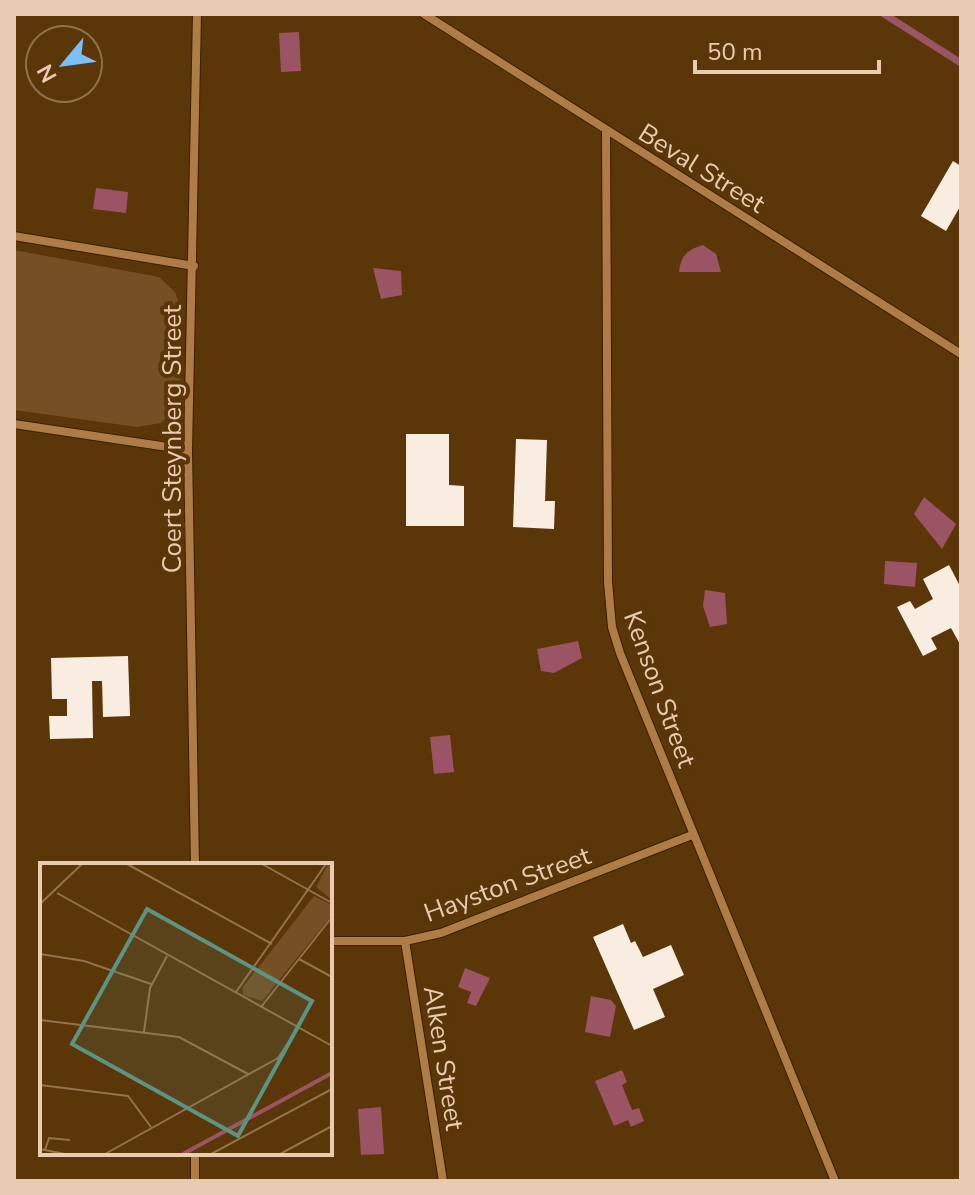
<svg xmlns="http://www.w3.org/2000/svg" width="975" height="1195" viewBox="0 0 975 1195" font-family="'Nunito Sans',sans-serif">
<style>
.green{fill:#764f24}
.water{fill:#9b5464}
.lines{fill:none;stroke-linecap:round;stroke-linejoin:round}
.stream{stroke:#9b5464;stroke-width:7}
.building{fill:#f9ede2}
.minor-casing{stroke:#381f02;stroke-width:10}
.minor{stroke:#af7c46;stroke-width:8}
.labels{text-anchor:middle;stroke-width:8;stroke-linejoin:round;paint-order:stroke}
.street-label{font-size:26px;fill:#e8ccb1;stroke:#5a3608}
.inset-river{fill:none;stroke:#9b5464;stroke-width:4}
.inset-road{fill:none;stroke:#93724c;stroke-width:2}
.view{fill:#5b9485;fill-opacity:0.15;stroke:#5b9485;stroke-width:4}
.inset-edge{fill:none;stroke:#e8ccb1;stroke-width:4}
</style>
<rect width="100%" height="100%" fill="#5a3608"/>
<path class="green" d="M14 250 159 277 175 292 181 308 180 403 161 423 137 427 14 410Z"/>
<path class="water" d="M299 32 301 71 281 72 279 33Z
M96 188 128 192 126 213 93 209Z
M703 245 716 254 721 272H679C681 255 687 250 703 245Z
M373 268 401 271 402 295 381 299Z
M924 497 956 524 942 549 914 514Z
M885 561 917 563 915 587 884 584Z
M705 590 725 593 727 624 710 627 703 606Z
M578 641 582 658 554 673 541 671 537 649Z
M450 735 454 772 434 774 430 737Z
M465 968 490 978 476 1006 467 1003 471 992 458 987Z
M591 996 611 1000 616 1006 610 1037 585 1032Z
M622 1070 627 1082 622 1085 632 1110 639 1108 644 1121 631 1127 628 1120 614 1126 595 1081Z
M381 1107 384 1154 361 1155 358 1109Z"/>
<g class="lines">
<path class="stream" d="M884 14 961 63"/>
</g>
<path class="building" d="M953 161 961 166V205L946 231 921 216Z
M406 434H449V485L464 486V526H406Z
M516 439 547 440 545 501H555L554 529 513 527Z
M949 565 961 588V646L951 628 931 638 937 649 923 656 897 607 910 601 915 609 933 599 923 579Z
M128 656 130 716 103 717 102 681H92L93 738 50 739 49 716H67V699H52L51 658Z
M623 924 631 943 635 941 643 957 671 945 684 975 653 989 665 1017 634 1030 593 937Z"/>
<g class="lines">
<defs>
<path id="minor" d="M424 14 961 354
M606 131 608 582 612 627 620 653 835 1181
M14 236 194 266
M14 424 188 450
M195 865 188 450 197 14
M330 941H405L441 933 692 835
M405 941 443 1181
M195 1181V1153"/>
</defs>
<use href="#minor" class="minor-casing"/>
<use href="#minor" class="minor"/>
</g>
<g class="labels">
<g class="street-label">
<text transform="translate(702 168) rotate(32)" y="9">Beval Street</text>
<text transform="translate(172 439) rotate(-90)" y="9">Coert Steynberg Street</text>
<text transform="translate(660 689) rotate(70)" y="9">Kenson Street</text>
<text transform="translate(507 884) rotate(-20)" y="9">Hayston Street</text>
<text transform="translate(444 1058) rotate(81)" y="9">Alken Street</text>
</g>
</g>
<g transform="translate(40 863)">
<rect width="292" height="292" fill="#5a3608"/>
<path d="M288 1H292V37L276 24ZM274 33 292 42V52L222 138 203 132V124Z" fill="#764f24"/>
<path class="inset-river" d="M143 291 292 210"/>
<path class="inset-road" d="M87 1 232 81M222 1 292 40M17 30 292 183M0 41 42 1M0 91 44 98 111 121M259 96 292 114M196 129 286 1M221 144 292 54M0 157 139 174 208 211M104 169 110 125 127 93M0 222 88 233 111 264M0 286 25 291M5 287 9 275 30 277M65 291 238 195 258 165M171 291 292 226M240 291 292 263"/>
<path class="view" d="M107 46 272 138 198 273 32 181Z"/>
<rect width="292" height="292" class="inset-edge"/>
</g>
<rect width="975" height="1195" fill="none" stroke="#e8ccb1" stroke-width="32"/>
<g transform="translate(64 64) rotate(241)"><circle r="38" fill="#5a3608" stroke="#93724c" stroke-width="2"/>
<path d="M0-6L14 30L0 20L-14 30Z" fill="#7bbef9"/>
<text y="-12" font-size="22" font-weight="bold" text-anchor="middle" fill="#e8ccb1">N</text>
</g>
<path d="M695 60v12h184v-12" fill="none" stroke="#e8ccb1" stroke-width="4"/>
<text x="707" y="60" font-size="24" fill="#e8ccb1" stroke="#5a3608" stroke-width="6" paint-order="stroke">50 m</text>
</svg>
